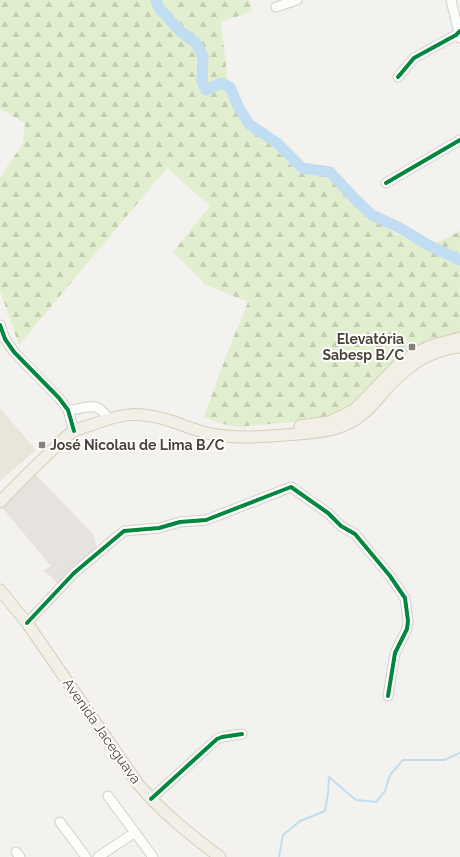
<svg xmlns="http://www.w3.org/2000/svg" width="460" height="857" viewBox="0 0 460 857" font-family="Raleway,sans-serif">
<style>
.industrial{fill:#e6e2de}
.education{fill:#eae5da}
.forest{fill:url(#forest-firs)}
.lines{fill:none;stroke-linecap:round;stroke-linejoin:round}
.stream{stroke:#c0ddf1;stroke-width:2}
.river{stroke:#c0ddf1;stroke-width:11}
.minor-casing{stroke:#d2d0cb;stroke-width:11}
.major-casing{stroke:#d6cebb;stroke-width:13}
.minor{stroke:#fdfdfc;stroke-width:9}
.major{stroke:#f2efe6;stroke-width:11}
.cycleway-casing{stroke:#fff;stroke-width:6}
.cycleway{stroke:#00873e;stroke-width:4}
.poi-dot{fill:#868178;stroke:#fff;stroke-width:1.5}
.labels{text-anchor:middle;stroke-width:4;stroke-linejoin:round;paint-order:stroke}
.poi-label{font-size:14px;font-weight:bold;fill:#4b4439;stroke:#fff;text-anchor:end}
.street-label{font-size:14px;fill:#4b4439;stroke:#fff}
</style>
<defs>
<pattern id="forest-firs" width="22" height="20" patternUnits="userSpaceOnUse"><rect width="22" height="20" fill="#e1eecf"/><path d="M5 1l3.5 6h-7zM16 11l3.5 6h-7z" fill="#c3cdb2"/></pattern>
</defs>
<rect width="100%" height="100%" fill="#f4f2ee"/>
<path class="industrial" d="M36 475 93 534 97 549 58 584 44 570 51 566 1 506Z"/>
<path class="education" d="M0 408 36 450 0 481Z"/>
<path class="forest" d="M0 0H249L252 11 221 22 229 92 247 127 272 146 299 173 327 176 370 219 430 252 438 242 460 231V332L418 346 396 361 354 406 328 417 313 420 238 427 218 423 204 417 226 356 248 302 206 285 173 252 210 206 167 168 19 345 0 291V178L23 143 25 123 0 109Z"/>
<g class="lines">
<path class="stream" d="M279 857 283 835 300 821 325 811 328 793 329 777 356 800 376 802 385 791 390 775 403 760H444L460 753"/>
<path class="river" d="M156 0 159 8 180 31 196 43 203 57 202 82 206 90 221 83 230 87 238 106 249 124 277 143 302 168 330 172 355 199 372 215 400 228 428 245 460 260"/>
<defs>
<path id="minor" d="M451 0 460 38
M276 7 297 0
M398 77 414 58 456 35 460 31
M386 183 460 140
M0 325 5 339 14 352 59 398 68 410 74 431
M68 410C87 409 97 399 108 419
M27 623 74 573 124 531 159 528 180 522 206 520 291 487 328 513 341 526 355 534 390 576 405 598 408 621 407 629 395 653 388 696
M108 796 153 857
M151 799 217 739 222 737 242 734
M60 822 86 857
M16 852 20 857
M98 857 134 833"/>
<path id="major" d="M300 426 329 422 354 410 400 363 416 353 433 345 460 338
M0 502C16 485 32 469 49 453 57 446 65 436 74 431 80 428 88 426 94 424 124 413 139 411 171 421 186 426 201 433 217 435 244 439 271 436 298 434 311 433 325 432 337 428 363 420 373 404 390 385 411 364 430 350 460 347
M0 590 27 623 138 784C163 813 189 834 220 857"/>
</defs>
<use href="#minor" class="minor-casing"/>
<use href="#major" class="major-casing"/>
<use href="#minor" class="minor"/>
<use href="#major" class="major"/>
<defs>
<path id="cycleway" d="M398 77 414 58 456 35 460 31
M386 183 460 140
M0 325 5 339 14 352 59 398 68 410 74 431
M27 623 74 573 124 531 159 528 180 522 206 520 291 487 328 513 341 526 355 534 390 576 405 598 408 621 407 629 395 653 388 696
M151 799 217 739 222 737 242 734"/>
</defs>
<use href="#cycleway" class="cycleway-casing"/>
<use href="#cycleway" class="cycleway"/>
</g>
<g class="poi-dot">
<rect x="408" y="343" width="8" height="8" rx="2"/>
<rect x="38" y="441" width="8" height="8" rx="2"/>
</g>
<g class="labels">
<g class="poi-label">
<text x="404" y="344">Elevatória<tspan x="404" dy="16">Sabesp B/C</tspan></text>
<text x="50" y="450" text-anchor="start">José Nicolau de Lima B/C</text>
</g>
<g class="street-label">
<text transform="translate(102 731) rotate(55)" y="5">Avenida Jaceguava</text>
</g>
</g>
</svg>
